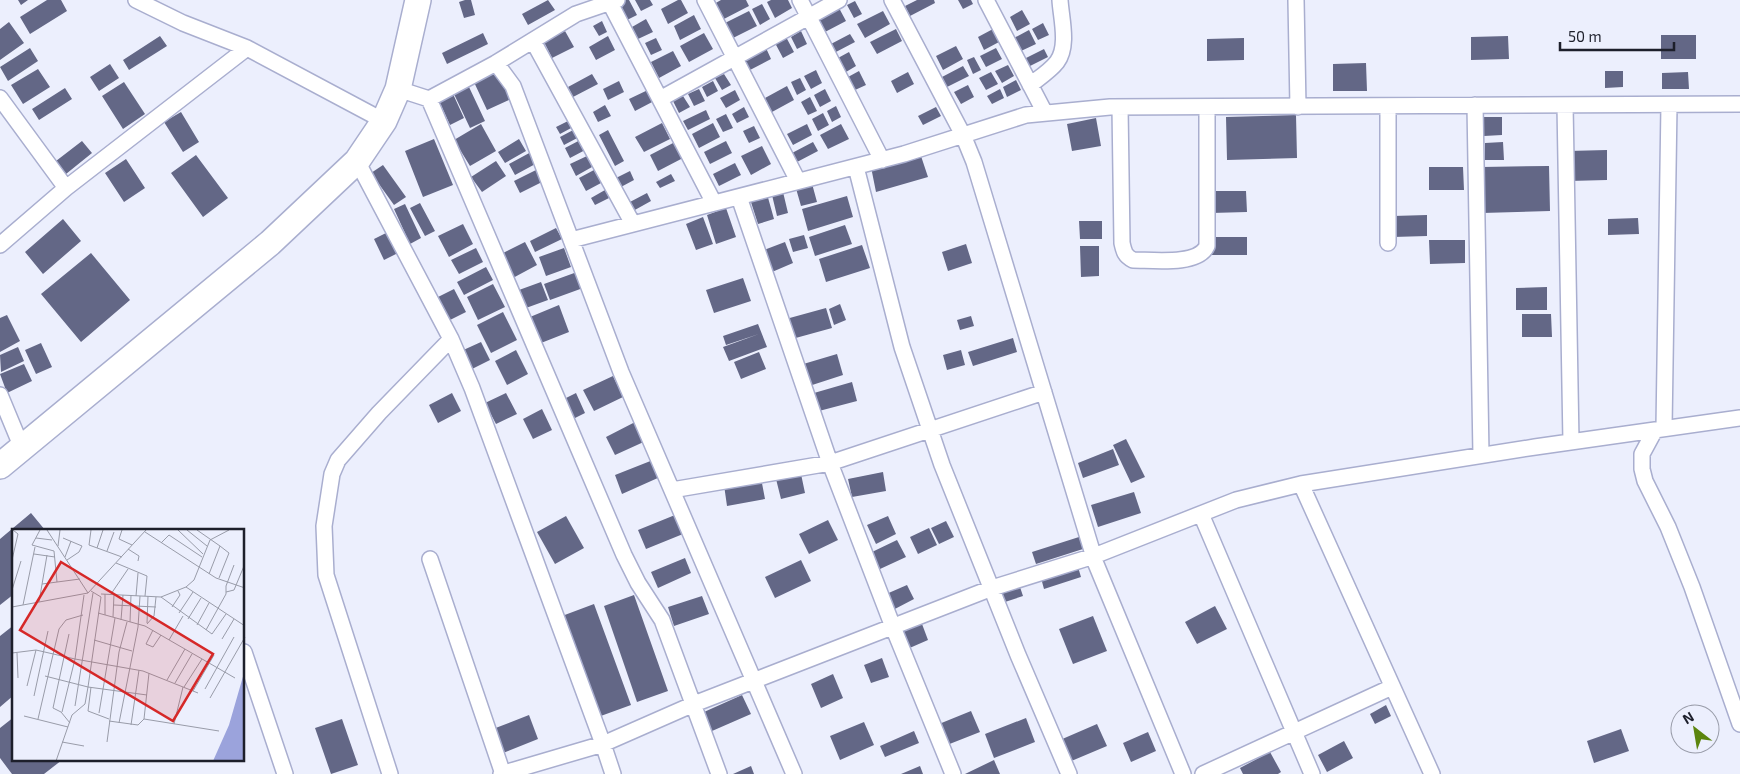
<svg xmlns="http://www.w3.org/2000/svg" width="1740" height="774" viewBox="0 0 1740 774" font-family="'Exo 2',sans-serif">
<style>
.building{fill:#636786}
.lines{fill:none;stroke-linecap:round;stroke-linejoin:round}
.minor-casing{stroke:#a9aecf;stroke-width:18}
.primary-casing{stroke:#a9aecf;stroke-width:28}
.minor{stroke:#fff;stroke-width:15}
.primary{stroke:#fff;stroke-width:25}
.inset-road{fill:none;stroke:#999ca9;stroke-width:1}
.view{fill:#d62828;fill-opacity:0.15;stroke:#d62828;stroke-width:2.5}
.inset-edge{fill:none;stroke:#1d1f2b;stroke-width:2.5}
</style>
<rect width="100%" height="100%" fill="#eceffd"/>
<path class="building" d="M18 0H28L21 5Z
M47 0H61L67 11 30 34 20 17Z
M465 0H471L475 15 464 18 459 2Z
M548 0 555 10 528 25 522 14Z
M626 0H629L637 15 627 20 619 4Z
M635 0H650L653 5 641 11Z
M678 0H681L688 13 668 24 661 9Z
M721 0H746L749 6 722 20 714 4Z
M771 0H788L792 8 775 18 767 2Z
M917 0H934L935 3 910 16 905 6Z
M958 0H971L973 4 963 9Z
M855 1 862 14 854 18 847 5Z
M762 4 770 19 760 25 752 9Z
M839 8 846 21 825 32 818 19Z
M1022 10 1030 24 1017 31 1010 17Z
M749 11 757 26 733 38 725 23Z
M883 11 890 24 865 38 857 24Z
M694 15 701 29 680 40 674 26Z
M646 19 653 32 638 39 632 27Z
M602 21 607 32 599 36 593 26Z
M9 22 24 43 0 60V29Z
M1043 23 1049 35 1038 40 1032 29Z
M896 29 902 41 877 54 870 42Z
M993 29 999 42 984 50 978 37Z
M1029 30 1036 44 1021 51 1014 38Z
M565 31 574 47 552 58 544 42Z
M801 31 807 44 797 49 791 37Z
M483 33 488 44 447 64 442 53Z
M704 33 713 49 689 62 680 46Z
M850 34 855 42 834 53 829 45Z
M1661 35H1696V59H1661Z
M160 36 167 46 129 70 123 60Z
M608 36 615 50 596 60 589 47Z
M1508 36 1509 59 1471 60V37Z
M786 37 794 52 783 58 775 43Z
M656 38 662 50 651 55 645 43Z
M1244 38V60L1207 61V39Z
M956 46 963 59 943 70 936 56Z
M30 48 38 61 8 81 0 67Z
M766 48 771 59 750 70 744 59Z
M996 48 1002 59 986 67 980 56Z
M1044 49 1048 57 1028 67 1024 59Z
M673 51 681 66 659 78 651 62Z
M849 52 856 66 846 72 838 58Z
M974 57 981 70 973 74 967 60Z
M1366 63 1367 91H1333V64Z
M110 64 119 78 99 91 90 77Z
M1008 65 1014 76 1002 83 995 71Z
M963 66 969 76 947 87 942 77Z
M38 69 50 87 23 104 11 85Z
M497 69 511 99 487 110 473 80Z
M816 70 822 83 811 89 804 76Z
M859 71 866 85 855 90 848 77Z
M1605 71H1623V87L1605 88Z
M908 72 914 84 897 93 891 81Z
M991 72 998 84 986 90 979 78Z
M1688 72 1689 89H1662V73Z
M592 74 598 84 573 97 568 87Z
M724 74 731 85 722 90 715 78Z
M800 78 806 90 797 95 791 82Z
M1016 80 1021 90 1007 97 1003 87Z
M619 81 624 92 608 100 603 89Z
M713 81 718 91 707 97 702 87Z
M124 82 145 114 123 129 102 96Z
M968 85 974 97 961 104 954 92Z
M787 86 794 100 772 112 765 98Z
M469 87 485 121 470 128 454 94Z
M65 88 72 99 39 120 32 109Z
M650 89 656 100 635 111 629 99Z
M699 89 705 101 694 106 688 94Z
M825 89 831 101 820 107 814 95Z
M1000 89 1004 98 992 104 987 96Z
M735 90 740 100 726 108 720 98Z
M453 94 464 118 450 125 439 101Z
M683 96 690 107 679 113 673 101Z
M810 97 817 111 808 115 801 102Z
M605 105 611 116 598 122 593 112Z
M836 106 841 117 832 122 827 111Z
M744 107 749 117 737 123 732 114Z
M936 107 941 116 923 125 918 116Z
M706 110 710 119 688 130 683 121Z
M181 112 199 142 183 152 164 122Z
M823 113 829 125 818 131 812 119Z
M726 114 733 128 723 132 716 119Z
M1296 115 1297 158 1227 160 1226 117Z
M1484 117H1502V135L1484 136Z
M1096 118 1101 146 1072 151 1067 124Z
M570 120 573 127 560 134 556 127Z
M662 123 670 139 644 152 635 137Z
M713 123 720 137 699 148 692 134Z
M481 124 496 151 470 166 454 140Z
M807 124 812 135 793 145 787 134Z
M841 124 849 139 828 149 820 135Z
M754 126 760 138 749 143 743 131Z
M577 128 581 136 564 145 560 137Z
M608 130 624 161 615 166 599 135Z
M584 138 589 148 570 158 565 148Z
M434 139 453 185 423 197 405 151Z
M519 139 526 151 505 163 498 152Z
M82 141 92 153 66 174 56 161Z
M726 141 732 153 710 164 704 152Z
M675 142 683 158 658 171 650 155Z
M813 142 818 151 797 162 792 153Z
M1503 142 1504 160H1485V143Z
M762 146 771 164 751 175 741 156Z
M1607 150V180L1569 181 1568 151Z
M533 151 539 162 515 175 509 164Z
M920 153 928 177 876 192 871 167Z
M196 155 228 198 203 217 171 173Z
M587 156 592 167 576 176 570 164Z
M126 159 145 188 124 202 105 173Z
M496 161 506 176 482 192 471 177Z
M735 163 741 175 719 186 713 174Z
M383 165 406 197 394 205 371 173Z
M1549 166 1550 211 1482 213V167Z
M1429 167H1463L1464 190H1429Z
M540 168 546 180 520 193 514 181Z
M594 170 601 183 586 191 579 178Z
M630 171 634 180 619 188 614 179Z
M671 174 675 181 660 188 656 182Z
M811 180 817 202 801 206 795 185Z
M605 190 609 198 595 205 591 198Z
M1211 191H1246L1247 212 1211 213Z
M783 192 788 213 777 216 772 195Z
M647 193 651 201 633 211 628 203Z
M767 194 774 219 758 224 750 199Z
M847 196 853 217 808 231 802 209Z
M420 203 435 231 425 236 410 208Z
M405 204 421 238 410 244 394 209Z
M726 208 736 237 716 244 707 215Z
M1427 215V236L1393 237V216Z
M703 217 713 244 696 250 686 224Z
M1638 218 1639 234 1608 235V219Z
M63 219 81 241 43 274 25 252Z
M1079 221H1102V239H1080Z
M463 224 473 244 449 257 438 236Z
M845 225 852 244 815 256 809 237Z
M556 228 562 239 535 252 530 241Z
M388 232 398 253 384 260 374 239Z
M804 235 808 248 793 252 789 239Z
M1210 237H1247V255H1211Z
M1429 240H1465V263L1430 264Z
M525 242 537 265 511 279 499 255Z
M785 242 793 263 772 272 764 250Z
M966 244 972 263 948 271 942 252Z
M862 245 870 268 826 282 819 259Z
M1080 246H1099V276L1081 277Z
M476 248 483 262 459 274 451 260Z
M564 248 571 267 546 276 539 257Z
M91 253 130 300 81 342 41 294Z
M486 267 493 280 464 295 457 282Z
M577 272 583 288 550 300 544 284Z
M743 278 751 301 714 313 706 290Z
M541 282 548 300 526 308 519 290Z
M493 284 505 307 478 320 467 297Z
M1547 287V310H1516V288Z
M454 289 466 312 444 323 432 300Z
M840 304 846 320 834 325 829 309Z
M559 305 569 332 541 343 530 317Z
M826 308 832 328 792 339 786 319Z
M503 312 517 340 491 353 477 325Z
M1522 314H1551L1552 337H1522Z
M7 315 20 341 0 352V318Z
M971 316 974 326 960 330 957 320Z
M758 324 767 347 729 361 723 347 759 334 726 345 723 336Z
M1013 338 1017 352 973 366 968 352Z
M481 342 490 360 468 371 459 352Z
M41 343 52 367 36 374 25 350Z
M18 347 24 361 1 372 0 355Z
M516 350 528 374 507 385 495 361Z
M961 350 965 365 947 370 943 355Z
M759 352 766 369 741 379 734 362Z
M837 354 843 375 806 387 800 365Z
M24 364 32 381 7 393 0 374Z
M613 376 623 397 594 411 583 390Z
M852 382 857 401 819 411 814 393Z
M452 393 461 411 438 423 429 405Z
M506 393 517 414 496 424 485 403Z
M576 393 585 413 573 419 564 399Z
M542 409 552 430 533 439 523 419Z
M639 420 648 440 615 455 606 437Z
M1126 439 1145 477 1131 483 1113 445Z
M1113 449 1119 465 1083 478 1078 463Z
M653 460 660 477 622 494 615 475Z
M883 472 886 491 852 497 848 479Z
M801 474 805 493 781 499 776 479Z
M761 478 765 499 727 506 724 485Z
M1134 492 1141 513 1098 527 1091 505Z
M31 513 45 530H14V594L0 605V539Z
M675 515 683 534 646 549 638 530Z
M566 516 584 548 555 564 537 532Z
M888 516 896 534 876 544 867 525Z
M828 520 838 540 809 554 799 534Z
M946 521 954 537 939 544 931 528Z
M929 528 937 545 918 554 910 537Z
M1079 537 1083 549 1036 564 1032 552Z
M897 540 906 557 880 569 872 552Z
M685 558 691 573 658 588 651 572Z
M801 560 811 581 775 598 765 577Z
M1078 567 1081 577 1044 589 1041 578Z
M907 585 914 599 891 611 884 595Z
M1020 587 1023 596 1005 602 1002 593Z
M634 595 668 691 637 702 604 606Z
M702 596 709 614 674 626 668 607Z
M594 604 631 705 598 717 562 616Z
M1215 606 1227 629 1197 644 1185 622Z
M1093 616 1107 651 1073 664 1059 629Z
M922 624 928 640 905 650 899 633Z
M14 625V695L0 707V636Z
M882 658 889 677 871 683 864 665Z
M833 674 843 698 821 708 811 684Z
M742 695 751 714 712 731 704 712Z
M1386 705 1391 716 1375 724 1370 714Z
M971 711 980 732 947 745 939 724Z
M529 715 538 739 503 753 493 729Z
M14 717V760H62L44 774H12L0 758V728Z
M1026 718 1035 742 994 758 985 734Z
M342 719 358 765 331 774 315 728Z
M864 722 874 745 840 760 830 736Z
M1097 724 1107 746 1069 762 1060 740Z
M1621 729 1629 751 1594 763 1587 741Z
M914 731 919 743 885 757 880 746Z
M1148 732 1156 751 1131 762 1123 743Z
M1344 741 1353 758 1327 772 1318 755Z
M1270 752 1281 772 1278 774H1243L1240 768Z
M994 760 1000 774H965Z
M751 766 754 774H733Z
M920 766 923 774H901Z"/>
<g class="lines">
<defs>
<path id="minor" d="M136 0 183 23 247 48 384 121
M705 0 798 181
M800 0 882 160
M892 0 963 135 974 162 1096 564 1183 774
M986 0 1045 113
M1296 0 1298 107
M610 3 714 203
M533 41 633 224
M496 63 576 14 617 0
M1030 85C1039 78 1050 71 1057 62 1069 46 1061 18 1060 0
M398 89 429 99 496 63 513 86 621 372 794 774
M0 98 66 188
M429 99 624 555 638 583 662 620 719 774
M660 99 839 0
M1475 105 1481 455
M1565 105 1571 442
M1120 107 1122 243C1124 252 1125 256 1133 260 1152 260 1198 266 1207 246V107
M357 161 451 339 472 388 603 744 501 774
M856 167 902 347 942 465 1018 655 1069 774
M739 197 830 463 893 627 953 774
M571 240 904 154 1026 115 1110 107 1740 104
M1388 243V106
M0 245 66 188 247 48
M0 395 22 448
M1664 428 1669 105
M1655 430 1642 454V469L1645 481 1668 527 1692 587 1740 724
M1301 484 1432 774
M672 490 830 463 1044 392
M1201 514 1312 774
M430 559 503 774
M244 652 285 774
M390 774 326 575 324 526 332 474 338 460 379 413 451 339
M613 774 603 744 694 704 992 588 1094 556 1236 500 1301 484 1535 447 1740 418
M1203 774 1392 687"/>
<path id="primary" d="M0 466 270 243 357 161 384 121 398 89 418 0"/>
</defs>
<use href="#minor" class="minor-casing"/>
<use href="#primary" class="primary-casing"/>
<use href="#minor" class="minor"/>
<use href="#primary" class="primary"/>
</g>
<g transform="translate(12 529)">
<rect width="232" height="232" fill="#eceffd"/>
<path d="M232 144V232H201L217 196Z" fill="#9ba3dc"/>
<path class="inset-road" d="M28 1 20 16 42 22 45 53M35 1 76 64M79 1 77 16 110 28M110 1 107 10 120 16M166 1 191 25M175 1 195 17M185 1 208 17 197 45M133 3 204 49 233 59M24 9 40 11M51 9 70 17 67 23 55 31M149 14 157 6 190 28M46 17 48 1M85 19 91 1M116 20 127 27 126 32M95 22 102 3M22 25 43 28M53 28 59 12M0 31 6 5 1 1M104 34 135 47 133 67M207 49 217 24 208 17M30 55 68 50M174 58 233 97M0 61 9 32M79 62 89 68 76 158 135 166M214 63 222 61 232 37M89 65 149 68 174 58 182 51 198 11 217 1M99 65 116 40M124 67 126 44M149 68 200 105 214 85M27 73 35 26M11 76 23 18M102 76 144 78M0 78 76 64 134 1M160 78 168 66 166 62M86 84 133 97 223 149M167 84 181 63M93 86V65M101 88 102 65M176 90 189 69M109 91 111 66M118 93 119 66M135 94 136 67M135 95 142 87 144 68M185 96 197 74M141 101 134 115 141 118 149 106M194 101 214 65V57L222 36M57 105 41 179 49 183 58 194M210 110 222 90M82 111 120 122M157 111 171 87M0 124 24 121 63 130 72 66M5 124 6 149M137 144 132 190 207 202M33 147 76 158 73 175 60 186 44 232M155 151 173 120M163 154 180 125M15 157 24 121M79 158 76 182 97 190M172 158 190 130M193 160 222 108M181 162 202 126M22 167 36 102M198 169 233 108M63 177 81 64M50 183 63 130 131 142 186 164M87 184 103 89M12 187 56 198M26 190 47 100 54 91 71 86M97 192 126 196 132 190M107 194 126 98 128 67M162 195 171 158M119 196 127 141M50 213 72 217M95 213 107 123 115 93"/>
<path class="view" d="M49 33 201 125 161 192 8 101Z"/>
<rect width="232" height="232" class="inset-edge"/>
</g>
<g transform="translate(1695 729) rotate(329)"><circle r="24" fill="#eceffd" stroke="#999ca9"/>
<path d="M0-4L9 19L0 12L-9 19Z" fill="#5c850e"/>
<text y="-8" font-size="14" font-weight="bold" text-anchor="middle" fill="#1d1f2b">N</text>
</g>
<path d="M1560 42v8h114v-8" fill="none" stroke="#1d1f2b" stroke-width="2.5"/>
<text x="1568" y="42" font-size="15" fill="#1d1f2b" stroke="#eceffd" stroke-width="4" paint-order="stroke">50 m</text>
</svg>
